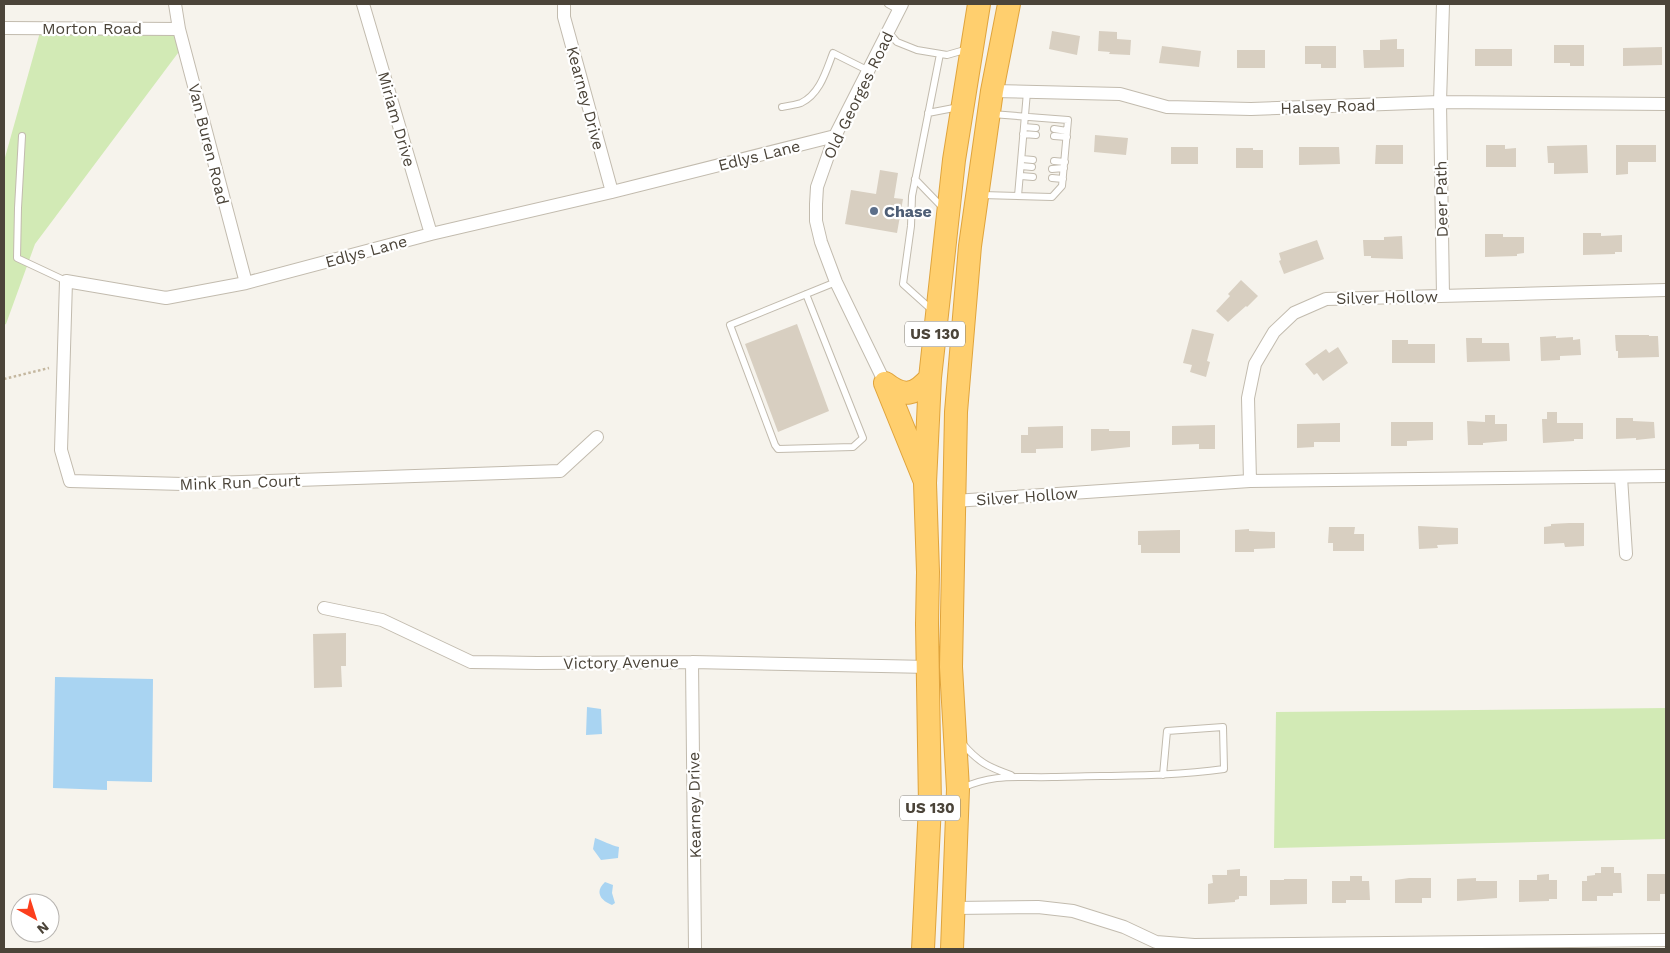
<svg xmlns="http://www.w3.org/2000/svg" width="1670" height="953" viewBox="0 0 1670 953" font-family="'Work Sans',sans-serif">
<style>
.green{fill:#d2eab5}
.water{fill:#a9d4f2}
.building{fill:#d8cfc1}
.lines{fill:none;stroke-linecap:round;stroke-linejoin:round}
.lane-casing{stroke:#c2bbae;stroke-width:8}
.street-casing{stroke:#c2bbae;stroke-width:14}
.highway-casing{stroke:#e0a43c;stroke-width:24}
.path{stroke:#c4b79f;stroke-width:2.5;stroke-dasharray:2.5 2.5;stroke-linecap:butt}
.lane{stroke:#fff;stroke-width:6}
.street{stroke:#fff;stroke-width:12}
.highway{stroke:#ffcf6e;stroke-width:22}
.service-dot{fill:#5c6f8a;stroke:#fff;stroke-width:2}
.labels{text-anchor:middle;stroke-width:4.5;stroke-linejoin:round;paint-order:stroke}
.shield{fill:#fff;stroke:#817c74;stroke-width:1}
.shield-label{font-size:15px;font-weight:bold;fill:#4b4439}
.street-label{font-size:16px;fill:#4b4439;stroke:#fff}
.service-label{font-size:16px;font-weight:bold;fill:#4e5e75;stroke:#fff;text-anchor:start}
</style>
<rect width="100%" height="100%" fill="#f6f3ec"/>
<path class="green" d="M42 25 175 28 181 49 35 244 6 324 4 325V161Z
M1666 708V839L1274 848 1276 712Z"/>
<path class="water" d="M55 677 153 679 152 782 107 781V790L53 788Z
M587 707 601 709 602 734 586 735Z
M595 838C604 841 610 845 619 847L618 858 601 860 593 849Z
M605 882 613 885 612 893 615 903 612 905C601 901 594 892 605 882Z"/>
<path class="building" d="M1052 31 1080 36 1077 55 1049 49Z
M1099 31 1117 32V39L1131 40 1130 55 1109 54 1110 52 1098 51Z
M1397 39V49H1404V67L1364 68 1363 50H1380V40Z
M1554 45H1584V66H1570V63H1554Z
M1162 46 1201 51 1199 67 1159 63Z
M1305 46H1336V68H1321V64H1305Z
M1662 47V65L1623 66V48Z
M1475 49H1512V66H1475Z
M1237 50H1265V68H1237Z
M1095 135 1128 138 1126 155 1094 152Z
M1376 145H1403V164H1375Z
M1486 145H1505V149L1516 148V167H1486Z
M1587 145 1588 173 1554 174V163H1548L1547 146Z
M1616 145H1656V162H1628V174L1616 175Z
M1171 147H1198V164H1171Z
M1299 147H1339L1340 164 1299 165Z
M1236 148H1253V150H1263V168H1236Z
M880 170 898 173 894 198 903 199 897 233 845 224 851 190 876 194Z
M1583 233H1601V236L1622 235V252H1615V254L1583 255Z
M1485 234H1503V237H1524V253L1517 254V256L1485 257Z
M1402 236 1403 259 1371 258V256H1364L1363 240H1384V237Z
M1317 240 1324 259 1284 274 1279 261 1281 260 1279 253Z
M1241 280 1258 296 1247 307 1246 306 1228 322 1216 311 1230 296 1228 294Z
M797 324 829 411 778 432 745 344Z
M1192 329 1214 334 1207 361 1210 362 1206 377 1190 372 1192 365 1183 363Z
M1615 335H1649V336H1658L1659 357 1618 358V351H1616Z
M1556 336V338L1573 337V340L1580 339 1581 355 1560 356V360L1541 361 1540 337Z
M1466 338H1482V343H1509L1510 361 1467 362Z
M1392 340H1408V344H1435V363H1392Z
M1338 347 1348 363 1323 381 1317 373 1314 375 1305 364 1326 349 1329 353Z
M1547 412H1557V423H1583V439H1574V441L1543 443 1542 419H1547Z
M1485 415H1495V424H1507V441L1483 443V445H1468L1467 421 1485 422Z
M1616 418H1633V421L1654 422 1655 438 1636 440V438L1616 439Z
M1391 422H1433V440L1407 441V446H1391Z
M1340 423V442H1314V447L1297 448V424Z
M1215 425V449H1199V444L1172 445V426Z
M1063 426V448L1036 449V453H1021V435H1028V427Z
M1091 429H1109V431H1130V447L1091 451Z
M1569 523H1584V546L1565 547 1564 543 1544 544V527L1551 526V524Z
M1418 526 1458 528V544L1437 545 1438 548 1419 549Z
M1329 527H1355L1354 534H1364V551H1333V543H1328Z
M1249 529V531L1275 532V548L1254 549V552H1235V530Z
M1180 530V553H1141V545H1138V531Z
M346 633V666H341L342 687 314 688 313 634Z
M1601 867H1614V873H1621L1622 893H1613V896H1597V901H1582V881H1587V876L1595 875V873H1601Z
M1240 869V876H1247V896H1239V899L1235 900V902L1208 904V884L1213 883 1212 875H1227V870Z
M1549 874V880H1557V899H1549V901L1519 902V880H1537V875Z
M1647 874H1666V894H1660V901H1647Z
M1350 876H1362V881H1369L1370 900H1346V903H1332V881H1350Z
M1409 878H1431V898H1422V903H1395V880Z
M1476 878V881H1497V898L1457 901V879Z
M1284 879H1307V904L1270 905V880H1284Z"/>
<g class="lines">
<defs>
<path id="lane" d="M888 4 899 10
M888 32 897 42 917 50 947 55 968 49
M782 107C788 106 795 105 801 103 820 94 826 71 833 53L869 71
M928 113 959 107
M1024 127 1036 128
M1054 129 1067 131
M1023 134 1036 135
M22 136 18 208 17 258 66 281
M1054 136 1067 137
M1022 159 1033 160
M1054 161 1065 162
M1021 166 1032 167
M1052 169 1064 168
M1021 176 1033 177
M1052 178 1063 179
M915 179 944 209
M982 195 1052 197 1062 186 1068 120 992 114
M1018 196 1027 92
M806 294 863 438 853 447 778 449 775 445 730 325 836 282
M933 311 903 284 911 226 912 196 940 54
M962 743C978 762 988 767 1011 775
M962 788C995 773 1018 778 1052 777 1109 775 1167 777 1224 769L1223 727 1167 731 1163 775"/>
<path id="street" d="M175 4 179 29 246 283
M363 4 431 234
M564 4V17L612 192
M4 28 179 29
M992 91 1120 94 1167 107 1251 109 1440 102 1666 104
M1443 296 1440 102 1443 4
M885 383 836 282 821 242 816 221V204L817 187 835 136 902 4
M597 437 560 471 183 484 70 481 61 450 66 281 166 298 246 283 431 234 612 192 835 136
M1621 477 1626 554
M1250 481 1248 398 1255 364 1274 332 1294 313 1326 299 1666 290
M954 501 1250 481 1666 476
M324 608 382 620 471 662 537 663 692 662 929 667
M692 662 695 949
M954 908 1038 907 1073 911 1124 927 1156 942 1194 945 1666 940"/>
<path id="highway" d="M885 383 924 479
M885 383C904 398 915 395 930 378
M923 949 930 805 927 624 928 572 925 483 930 378 954 160 979 4
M952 949 958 789 951 667 956 412 970 246 992 91 1009 4"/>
</defs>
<use href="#lane" class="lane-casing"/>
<use href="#street" class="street-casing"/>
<use href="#highway" class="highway-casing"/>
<path class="path" d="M4 379 49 368"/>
<use href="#lane" class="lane"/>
<use href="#street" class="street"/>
<use href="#highway" class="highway"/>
</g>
<circle class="service-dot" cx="874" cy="211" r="5"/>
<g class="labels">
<g class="shield">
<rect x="905" y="321.5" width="60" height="25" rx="4"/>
<rect x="900" y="795.5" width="60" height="25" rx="4"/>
</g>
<g class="shield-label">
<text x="935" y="339">US 130</text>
<text x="930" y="813">US 130</text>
</g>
<g class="street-label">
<text x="92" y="34">Morton Road</text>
<text transform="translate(858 95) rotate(-64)" y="6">Old Georges Road</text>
<text transform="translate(586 98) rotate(75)" y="6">Kearney Drive</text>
<text transform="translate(1328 106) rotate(-2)" y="6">Halsey Road</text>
<text transform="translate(397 119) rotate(74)" y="6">Miriam Drive</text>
<text transform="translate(209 144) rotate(76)" y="6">Van Buren Road</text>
<text transform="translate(759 155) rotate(-14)" y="6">Edlys Lane</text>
<text transform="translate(1441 199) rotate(-91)" y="6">Deer Path</text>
<text transform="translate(366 251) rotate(-15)" y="6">Edlys Lane</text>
<text transform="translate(1387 297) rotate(-1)" y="6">Silver Hollow</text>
<text transform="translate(240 482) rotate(-2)" y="6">Mink Run Court</text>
<text transform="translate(1027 496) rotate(-4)" y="6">Silver Hollow</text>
<text transform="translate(621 662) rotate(-1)" y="6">Victory Avenue</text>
<text transform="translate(694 805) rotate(-91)" y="6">Kearney Drive</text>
</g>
<g class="service-label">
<text x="884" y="217">Chase</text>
</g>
</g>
<rect width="1670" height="953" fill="none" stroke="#4b4439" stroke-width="10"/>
<g transform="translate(35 918) rotate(141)"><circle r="24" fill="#ffffff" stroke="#b7b4b0"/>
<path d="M0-4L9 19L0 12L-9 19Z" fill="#fc3f1d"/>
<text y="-8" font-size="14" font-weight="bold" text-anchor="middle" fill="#4b4439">N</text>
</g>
</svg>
